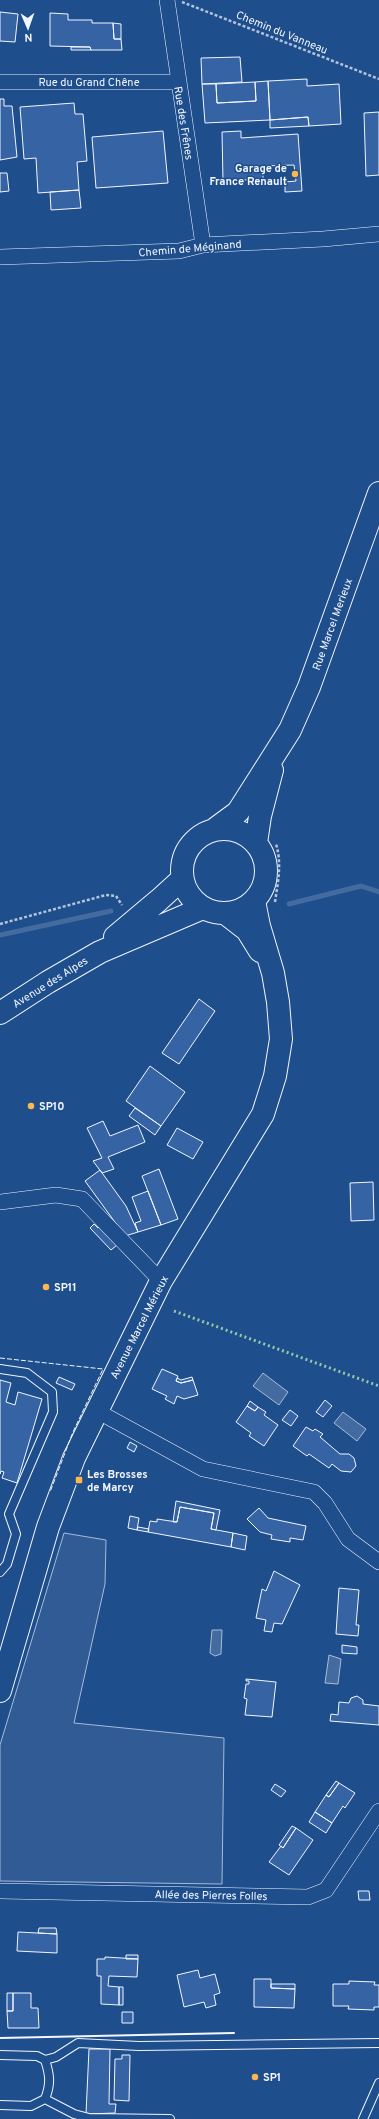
<svg xmlns="http://www.w3.org/2000/svg" width="379" height="2119" viewBox="0 0 379 2119" font-family="Overpass,sans-serif">
<style>
.green{fill:#305b95;stroke:#a8bbd7}
.water{fill:#446ba0;stroke:#a8bbd7}
.lines{fill:none;stroke-linecap:round;stroke-linejoin:round}
.stream{stroke:#446ba0;stroke-width:5}
.building{fill:#3563a3;stroke:#f2f6ff}
.lane-casing{stroke:#f2f6ff;stroke-width:10}
.street-casing{stroke:#f2f6ff;stroke-width:16}
.secondary-casing{stroke:#f2f6ff;stroke-width:24}
.primary-casing{stroke:#f2f6ff;stroke-width:24}
.path{stroke:#b3c4dc;stroke-width:2.5;stroke-dasharray:3 2;stroke-linecap:butt}
.lane{stroke:#1f4e8c;stroke-width:8}
.street{stroke:#1f4e8c;stroke-width:15}
.secondary{stroke:#1f4e8c;stroke-width:22}
.primary{stroke:#1f4e8c;stroke-width:22}
.hedge{stroke:#97c8a6;stroke-width:3;stroke-dasharray:2 3;stroke-linecap:butt}
.fence{stroke:#f2f6ff;stroke-width:1;stroke-dasharray:5 2;stroke-linecap:butt}
.wall{stroke:#f2f6ff;stroke-width:2}
.poi-dot{fill:#ffb74d;stroke:#1f4e8c;stroke-width:1.5}
.labels{text-anchor:middle;stroke-width:3;stroke-linejoin:round;paint-order:stroke}
.street-label{font-size:11px;fill:#f2f6ff;stroke:#1f4e8c}
.poi-label{font-size:11px;font-weight:bold;fill:#f2f6ff;stroke:#1f4e8c;text-anchor:start}
</style>
<rect width="100%" height="100%" fill="#1f4e8c"/>
<path class="green" d="M64 1533 106 1540 105 1584 74 1723 224 1738 222 1884 0 1881V1745Z"/>
<path class="water" d="M263 1373 288 1392 279 1405 253 1386Z
M343 1412 366 1429 357 1441 334 1423Z
M212 1630H222L221 1654 215 1656 210 1653Z
M329 1655 341 1659 338 1684 325 1683Z"/>
<g class="lines">
<path class="stream" d="M289 904 361 886 379 892
M0 935 111 911"/>
</g>
<path class="building" d="M0 12 18 14 15 42 0 41Z
M50 13 68 14V20H92V23H113L114 39H121L122 50H91L90 47 50 46Z
M113 23 121 24V39H114Z
M71 47H90L91 50H71Z
M240 57 242 82 202 84 201 58Z
M307 79V86L339 84 341 124 309 126 308 117 270 120 268 81Z
M268 81 270 120 205 123 202 84H216L217 103 256 101 255 82Z
M255 82 256 101 217 103 216 84Z
M0 99H4V106H12L17 157 0 160Z
M74 103 75 114H83L87 161 77 162 79 190 38 193 36 158 24 159 20 107Z
M379 112V175L366 176 364 113Z
M308 117 309 126 270 128V120Z
M163 131 168 183 96 188 92 137Z
M241 131V138L298 134 302 191 285 192V182L296 181 294 165 263 166V179L223 181 222 132Z
M0 173H7L9 191 0 192Z
M79 190 81 208 51 210 50 192Z
M199 999 215 1011 179 1064 162 1053Z
M150 1066 185 1092 161 1126 126 1101Z
M135 1108 161 1126 155 1135 129 1116Z
M103 1121 110 1136 138 1125 145 1142 108 1157 114 1169 102 1173 93 1161 102 1158 87 1128Z
M177 1128 203 1142 193 1159 167 1145Z
M159 1169 178 1219 161 1225 142 1176Z
M100 1170 126 1206 138 1232 125 1236 85 1181Z
M373 1182 374 1220 351 1221 350 1183Z
M148 1191 161 1225 138 1232 135 1223 141 1221 132 1197Z
M94 1224 98 1228 100 1226 117 1245 111 1250 90 1228Z
M162 1369 178 1376 176 1381 181 1383 193 1380 198 1395 184 1399 177 1396 174 1404 165 1399 167 1396 152 1389Z
M59 1377 75 1384 72 1390 56 1383Z
M192 1377 193 1380 181 1383 176 1381 177 1378 181 1380Z
M0 1380 11 1383 6 1402 15 1405 18 1392 42 1399 17 1483 2 1478 4 1472 1 1471 0 1474Z
M325 1400 332 1406 323 1417 316 1412Z
M250 1401 258 1407 255 1411 247 1406Z
M247 1406 255 1411 258 1407 266 1412 264 1415 278 1425 264 1446 249 1436 251 1433 236 1422Z
M290 1410 298 1416 291 1426 282 1420Z
M306 1427 313 1431 315 1429 323 1434 320 1437 340 1454H349L354 1458 356 1466 351 1472 341 1471 332 1464 329 1468 309 1454 307 1456 293 1446Z
M130 1442 137 1446 134 1452 127 1448Z
M176 1501 220 1510 216 1530 211 1529 214 1513 180 1507 177 1522H173Z
M180 1507 214 1513 211 1529 233 1533 231 1547 148 1532 150 1521 157 1522V1519L177 1522Z
M259 1508 268 1518 306 1526 303 1540 290 1538V1542L271 1539 272 1535 260 1532 247 1519Z
M130 1516 139 1518 137 1530 128 1528Z
M138 1527 149 1529 148 1532 137 1530Z
M233 1533 247 1536 245 1550 231 1547Z
M274 1571 300 1585 282 1624 274 1623 272 1632 264 1631 266 1620 256 1618 262 1589 266 1591Z
M339 1588 359 1590 356 1625H359L358 1636 336 1634Z
M342 1645 357 1647V1654L342 1653Z
M246 1679 276 1682 272 1717 245 1715 247 1699 244 1698 246 1684H249V1681H246Z
M357 1696 363 1700V1704L379 1706V1725L330 1721 331 1714 338 1715 339 1702 349 1703 351 1698Z
M336 1781 339 1783 329 1797 326 1795Z
M339 1783 355 1793 345 1808 343 1806 332 1823 315 1812 326 1795 329 1797Z
M275 1784 286 1791 281 1797 271 1790Z
M315 1812 332 1823 326 1833 309 1822Z
M292 1826 296 1828 283 1848 279 1845Z
M296 1828 313 1840 289 1875 269 1862 281 1846 283 1848Z
M358 1891H369L370 1900H359Z
M39 1928H56L57 1934 38 1933Z
M18 1932 57 1934V1953L17 1951Z
M126 1955H138V1959H126Z
M105 1957 138 1959 137 1977 109 1976 108 1986 119 1987V2005L101 2004V1976H97V1959H105Z
M198 1970 200 1978 215 1974 220 1993 214 1995 216 2005 206 2008 204 2002 184 2007 177 1975Z
M254 1979H271V1988L295 1989 294 2008 254 2007Z
M349 1981 375 1982 374 1985H379V2007H374V2010L348 2009 349 2006H333V1984H349Z
M271 1984H295V1989L271 1988Z
M119 1987H123V2005H119Z
M7 1993H13V2011H7Z
M13 1993H31V2008H38L39 2028H8L7 2011H13Z
M122 2012H133V2023H122Z
M89 2049H110L109 2104H116L115 2113 86 2114Z
M122 2055H130L129 2101 114 2100 115 2059H122Z"/>
<g class="lines">
<defs>
<path id="lane" d="M0 1369 27 1373 52 1392 53 1412 9 1514 16 1534 7 1564 0 1572
M0 2055 37 2056 45 2060C50 2075 51 2084 45 2099L31 2106 0 2105
M45 2060 56 2057 78 2043 139 2046 379 2043
M45 2099 74 2114 89 2118 170 2119
M363 2119 379 2083"/>
<path id="street" d="M167 0 203 245
M0 82H178
M0 257 179 251 203 245 323 239 379 234
M0 1202 56 1195 82 1199 161 1281
M97 1411 203 1469 314 1492 325 1503 348 1539 379 1562
M0 1891 308 1897 326 1890 379 1811"/>
<path id="secondary" d="M225 913 247 930 260 951
M0 1691 48 1527 74 1458 161 1281 263 1114 275 1076 281 1039 278 1002 273 973 259 926 254 901"/>
<path id="primary" d="M182 871a42 42 0 1 1 84 0a42 42 0 1 1-84 0Z
M215 829 238 812 290 730 309 687 379 493
M256 843 260 816 272 770
M115 937 159 900 182 879
M0 1013 48 982 100 952 203 908"/>
</defs>
<use href="#lane" class="lane-casing"/>
<use href="#street" class="street-casing"/>
<use href="#secondary" class="secondary-casing"/>
<use href="#primary" class="primary-casing"/>
<path class="path" d="M182 2 379 79
M275 902C278 882 282 863 276 844
M0 924 106 895 116 896 122 905"/>
<use href="#lane" class="lane"/>
<use href="#street" class="street"/>
<use href="#secondary" class="secondary"/>
<use href="#primary" class="primary"/>
<path class="hedge" d="M174 1311 379 1386"/>
<path class="fence" d="M0 1358 103 1369 73 1432 50 1492"/>
<path class="wall" d="M0 2038 234 2033"/>
</g>
<g class="poi-dot">
<circle cx="295" cy="174" r="4"/>
<circle cx="31" cy="1106" r="4"/>
<circle cx="46" cy="1287" r="4"/>
<rect x="75" y="1476" width="8" height="8" rx="2"/>
<circle cx="255" cy="2077" r="4"/>
</g>
<g class="labels">
<g class="street-label">
<text transform="translate(282 32) rotate(22)" y="4">Chemin du Vanneau</text>
<text x="89" y="86">Rue du Grand Chêne</text>
<text transform="translate(184 123) rotate(81)" y="4">Rue des Frênes</text>
<text transform="translate(190 248) rotate(-5)" y="4">Chemin de Méginand</text>
<text transform="translate(332 624) rotate(-70)" y="4">Rue Marcel Merieux</text>
<text transform="translate(50 982) rotate(-32)" y="4">Avenue des Alpes</text>
<text transform="translate(139 1327) rotate(-63)" y="4">Avenue Marcel Mérieux</text>
<text transform="translate(211 1895) rotate(1)" y="4">Allée des Pierres Folles</text>
</g>
<g class="poi-label">
<text x="287" y="172" text-anchor="end">Garage de<tspan x="287" dy="13">France Renault</tspan></text>
<text x="39" y="1110">SP10</text>
<text x="54" y="1291">SP11</text>
<text x="87" y="1478">Les Brosses<tspan x="87" dy="13">de Marcy</tspan></text>
<text x="263" y="2081">SP1</text>
</g>
</g>
<g transform="translate(28 28) rotate(178)" stroke="#1f4e8c" stroke-width="3" paint-order="stroke">
<path d="M0-3L7 15L0 10L-7 15Z" fill="#f2f6ff"/>
<text y="-6" font-size="11" font-weight="bold" text-anchor="middle" fill="#f2f6ff">N</text>
</g>
</svg>
